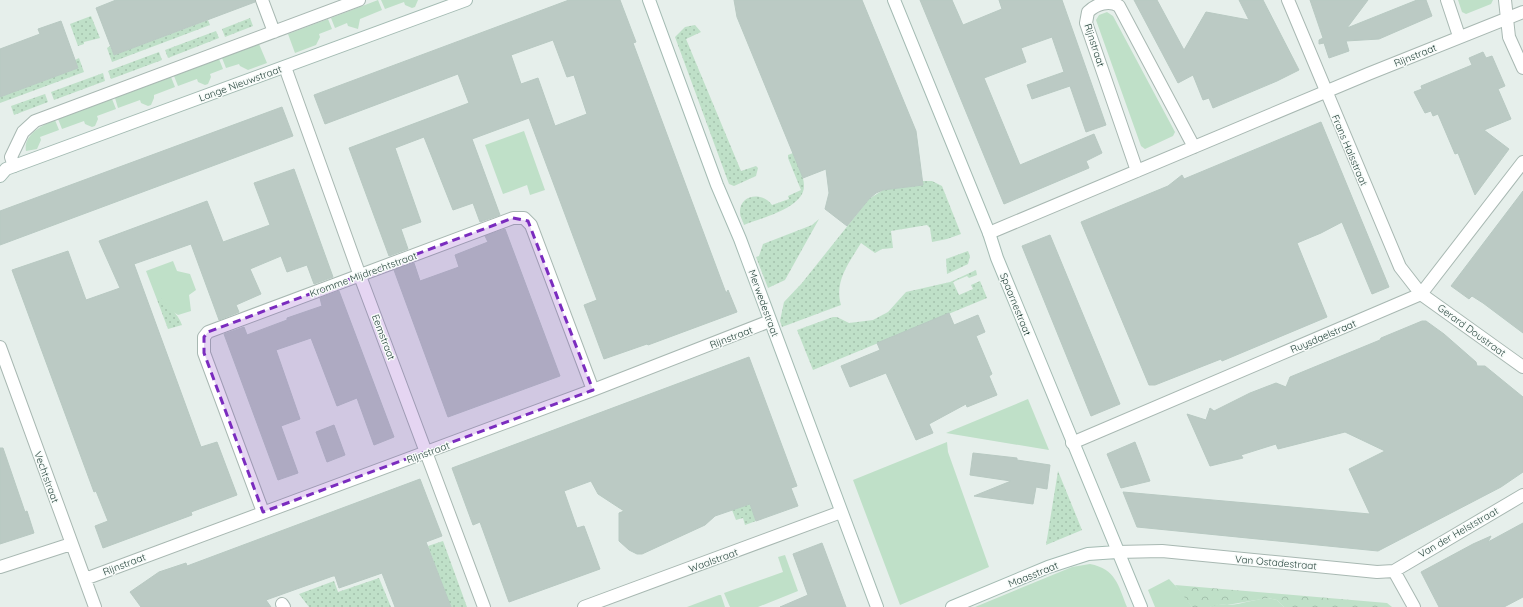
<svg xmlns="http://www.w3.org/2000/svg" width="1523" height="607" viewBox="0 0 1523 607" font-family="Quicksand,sans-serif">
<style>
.grass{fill:#bfe0c8}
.forest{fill:url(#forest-crowns)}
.garden{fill:url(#garden-dots)}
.building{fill:#bbcac4;stroke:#b8c9c2;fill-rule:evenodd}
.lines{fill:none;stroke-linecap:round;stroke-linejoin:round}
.street-casing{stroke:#a8b8b2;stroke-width:14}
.secondary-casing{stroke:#a4bbb3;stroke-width:14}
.street{stroke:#fff;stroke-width:12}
.secondary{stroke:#fff;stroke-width:12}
.marked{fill:#7b2cbf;fill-opacity:0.2;stroke:#7b2cbf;stroke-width:3;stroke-dasharray:8 5;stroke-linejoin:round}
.labels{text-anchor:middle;stroke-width:3;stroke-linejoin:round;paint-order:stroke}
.street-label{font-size:10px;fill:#24423a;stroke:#f7fbf9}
</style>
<defs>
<pattern id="forest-crowns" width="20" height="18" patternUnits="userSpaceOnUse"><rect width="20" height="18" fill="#bfe0c8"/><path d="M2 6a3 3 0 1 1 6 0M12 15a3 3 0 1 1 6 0" fill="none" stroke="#a4c1ad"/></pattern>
<pattern id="garden-dots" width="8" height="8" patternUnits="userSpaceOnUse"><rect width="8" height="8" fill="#bfe0c8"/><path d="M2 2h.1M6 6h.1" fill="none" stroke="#a4c1ad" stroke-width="1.8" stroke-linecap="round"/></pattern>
</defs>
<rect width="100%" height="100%" fill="#e6efeb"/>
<path class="grass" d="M378 0 382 10 360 19 358 29 348 26 347 23 335 28 331 18Z
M381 0H418L415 7 412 8 405 5 404 2 385 9Z
M1458 0H1493L1491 4 1466 14 1462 12Z
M1107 12 1113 16 1175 132 1173 136 1145 149 1141 146 1096 20 1099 15Z
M328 19 332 29 319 34 320 37 316 45 295 53 288 34Z
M259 44 267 63 248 70 240 66 239 64 226 68 222 58Z
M219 59 223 69 210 74 211 77 208 84 205 85 198 82 197 79 178 86 174 76Z
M171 77 175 87 154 95V98L151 105 148 106 141 103 140 100 118 108 115 98Z
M112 99 116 109 97 116 98 119 95 126 92 127 85 124 84 121 62 129 58 119Z
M55 120 59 130 40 137 41 140 37 149 26 151C23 135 42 125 55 120Z
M524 131 545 190 530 195 527 185 503 194 485 145Z
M173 261 177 271 190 274 196 290 189 295 191 311 178 315 170 310 159 297H156L146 271Z
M1028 399 1049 450 946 433Z
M947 442 948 452 989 567 900 605 853 480Z
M785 555 798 591 758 607H730L724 593 783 572 778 557Z
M1090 564C1116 569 1118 585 1127 607H975L1072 567Z
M1169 579 1183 594 1192 607H1155L1148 590Z
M721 595 725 607H687L719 595Z
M1268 598 1277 600 1284 607H1210C1217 602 1222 605 1229 605 1243 604 1255 599 1268 598Z"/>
<path class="forest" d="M1175 585 1387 603 1392 607H1284L1277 600 1268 598 1227 605 1219 604 1210 607H1192Z"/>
<path class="garden" d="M91 16 100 38 84 42V44L78 46 70 24Z
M250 18 253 26 225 37 222 29Z
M208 20 210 25 112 62 107 48 110 46 114 55Z
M695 25 701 32 686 39 741 171 756 166 758 168 756 176 734 186 729 184 675 37 685 27Z
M216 31 219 38 168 58 165 50Z
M159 52 162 60 111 79 108 71Z
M79 58 84 72 0 103V97L78 68 75 60Z
M103 73 105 81 54 100 51 92Z
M45 94 48 102 14 115 11 106Z
M793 153C797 163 804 175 804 186 804 208 761 218 744 225 743 221 740 217 740 213 739 193 764 192 772 205L789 199 788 196 801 190 788 158V155Z
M923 181H932L942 186 961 234 947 239 932 242 930 228 927 225 891 231 893 248 882 249 875 253 861 243C849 263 834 281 841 305L782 327 780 321 784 302 802 283 869 199 883 190 923 185Z
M819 219 785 280 768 288 756 257 759 256 763 244 812 225Z
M968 251 970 256 968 264 947 274 946 259Z
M976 270 977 275 969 278 967 276 953 282 959 295 973 289 971 285 980 281 987 298 813 370 797 330 833 317H837L849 323 873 320 888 312 906 292 950 282Z
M159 296C167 306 178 313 182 325L168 329 156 297Z
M1058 471 1082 530 1046 545Z
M750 504 756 521 745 525 743 518 736 520 732 510Z
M443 541 467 607H451L450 605 428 546Z
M379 578 391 607H309L299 594 334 581 338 592Z"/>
<path class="building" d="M116 0H255V2L114 55 96 8Z
M569 0H620L636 42 633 43 698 218 726 293 728 290 737 312 648 345 647 344 604 359 584 305 597 300 529 118 472 139 500 215 480 222 473 203 453 210 424 137 395 148 421 222 401 229 408 249 389 256 349 148 469 103 458 74 325 124 314 95ZM553 40 567 77 574 75 587 114 555 126 538 78 521 84 511 55Z
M734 0H862L916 131 923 185 883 190 876 193 869 199 847 226 825 209 829 193 826 169 803 178 737 17Z
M920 0H952L963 25 1002 9 999 0H1062L1106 125 1086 132 1070 86 1032 99 1027 85 1064 72 1052 37 1021 48 1026 62 984 78 1020 165 1094 134 1102 153 1086 161 1089 168 1004 204Z
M1134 0H1157L1184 50 1206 12 1249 20 1239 0H1263L1299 70 1277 81 1213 108 1209 98 1203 100 1193 75 1178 83Z
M1310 0H1368L1347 28 1417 0H1426L1432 16 1379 39 1346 41 1349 51 1329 58 1324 43 1319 44V40L1323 38Z
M61 21 78 68 0 97V49L40 34 38 29Z
M1483 52 1486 58 1492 56 1505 86 1498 89 1511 119 1484 130 1509 149 1475 195 1458 153 1455 154 1438 114 1433 116 1431 111 1425 113 1414 92 1422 89 1421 86 1472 65 1469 58Z
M282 107 293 136 0 245V211Z
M1321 122 1389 287 1372 294 1342 222 1321 233 1297 243 1327 317 1222 361 1221 359 1155 385H1149L1081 222 1168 186 1182 175 1184 179Z
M294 169 333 277 314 284 307 265 287 272 281 256 250 269 261 294 236 305 239 312 219 320 191 244 134 264 201 447 217 442 237 495 191 512 192 515 103 548 95 526 108 521 96 491 94 492 12 270 68 251 86 300 120 288 99 241 207 201 223 242 270 225 254 183Z
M1523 191V333L1483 303 1472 296 1469 299 1451 286Z
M505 229 560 376 448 417 394 270 414 263 420 281 459 267 455 255 488 242 485 236Z
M1050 235 1120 404 1091 416 1022 246Z
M339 291 394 437 374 445 357 398 337 406 311 338 276 350 300 419 281 426 298 473 278 480 224 334 244 327 247 335 287 320V318L322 306 320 298Z
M949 313 954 325 978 315 985 332 976 336 992 374 989 376 997 395 967 407 966 404 929 424 933 433 916 440 886 373 850 387 841 366 880 350 877 343Z
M1422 321H1426L1444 334 1476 362 1477 366H1485L1523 397V472L1501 487 1378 551 1137 527 1123 492 1370 514 1349 469 1385 451 1345 432 1278 449 1276 444 1241 455 1243 458 1210 466 1187 414 1206 420 1210 408 1214 411 1250 393 1276 383 1286 387 1290 377 1380 340 1381 338Z
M749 357 797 486 791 488 798 506 756 521 750 504 715 516 705 525 642 554H637L629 550 619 541V513L624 511 598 494 591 481 564 491 577 528 584 526 600 569 509 602 480 522 473 525 452 468Z
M334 425 345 455 327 462 316 432Z
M1135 442 1150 481 1121 488 1107 454Z
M0 448H3L25 512 27 511 34 533 0 544Z
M973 453 1017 458V460L1050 465 1047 489 1036 487 1033 504 974 496 1011 481 970 475Z
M420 479 442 536 426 542 451 607H395L382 573 339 588 335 576H333L266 600 271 607H141L130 592 159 572 186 563 187 566Z
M1523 523V597L1504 607H1439L1421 572 1473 544 1491 536 1488 542Z
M822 543 846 607H780L808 595 793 554Z"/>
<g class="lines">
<defs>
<path id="street" d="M262 0 274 32
M1288 0 1400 267 1421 294 1523 367
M1447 0 1459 36
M1505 0 1509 37 1523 68
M285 67 360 276 484 607
M14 166 11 157 23 132 35 121 359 0
M1137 171 1086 23 1088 12C1096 4 1109 0 1119 6L1194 147
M989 233 1368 74 1523 12
M0 347 95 607
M1072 443 1421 294 1523 162
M263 512 204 353V337L208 332 513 218H524L531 225 593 390
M1117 552 1162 551 1377 572 1394 571 1414 607
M0 567 71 544
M1394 571 1523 495
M85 579 593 390 770 321
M282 604 284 607
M584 607 841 512"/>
<path id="secondary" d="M649 0 717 185 740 239 877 607
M894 0 989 233 997 258 1141 607
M0 176 6 169 466 0
M952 607 1048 567 1088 554 1117 552"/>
</defs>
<use href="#street" class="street-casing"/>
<use href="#secondary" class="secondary-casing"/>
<use href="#street" class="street"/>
<use href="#secondary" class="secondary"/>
</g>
<path class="marked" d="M513 218 528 221 593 390 263 512 204 353V337L208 332Z"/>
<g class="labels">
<g class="street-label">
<text transform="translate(1095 45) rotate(72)" y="4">Rijnstraat</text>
<text transform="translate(1415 55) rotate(-22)" y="4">Rijnstraat</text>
<text transform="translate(240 83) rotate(-20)" y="4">Lange Nieuwstraat</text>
<text transform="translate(1350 150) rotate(67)" y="4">Frans Halsstraat</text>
<text transform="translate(363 274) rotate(-20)" y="4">Kromme Mijdrechtstraat</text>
<text transform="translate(764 303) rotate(70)" y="4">Merwedestraat</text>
<text transform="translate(1016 304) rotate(68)" y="4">Spaarnestraat</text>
<text transform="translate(1472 330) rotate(36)" y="4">Gerard Doustraat</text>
<text transform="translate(1323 336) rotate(-23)" y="4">Ruysdaelstraat</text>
<text transform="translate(384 337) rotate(69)" y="4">Eemstraat</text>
<text transform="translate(731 337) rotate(-21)" y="4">Rijnstraat</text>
<text transform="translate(428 452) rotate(-20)" y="4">Rijnstraat</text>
<text transform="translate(47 477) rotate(70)" y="4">Vechtstraat</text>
<text transform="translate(1458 532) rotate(-30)" y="4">Van der Helststraat</text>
<text transform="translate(713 560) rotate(-20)" y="4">Waalstraat</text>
<text transform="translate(1276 562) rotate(5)" y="4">Van Ostadestraat</text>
<text transform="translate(124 564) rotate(-21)" y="4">Rijnstraat</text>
<text transform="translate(1033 574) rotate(-22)" y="4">Maasstraat</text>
</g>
</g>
</svg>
